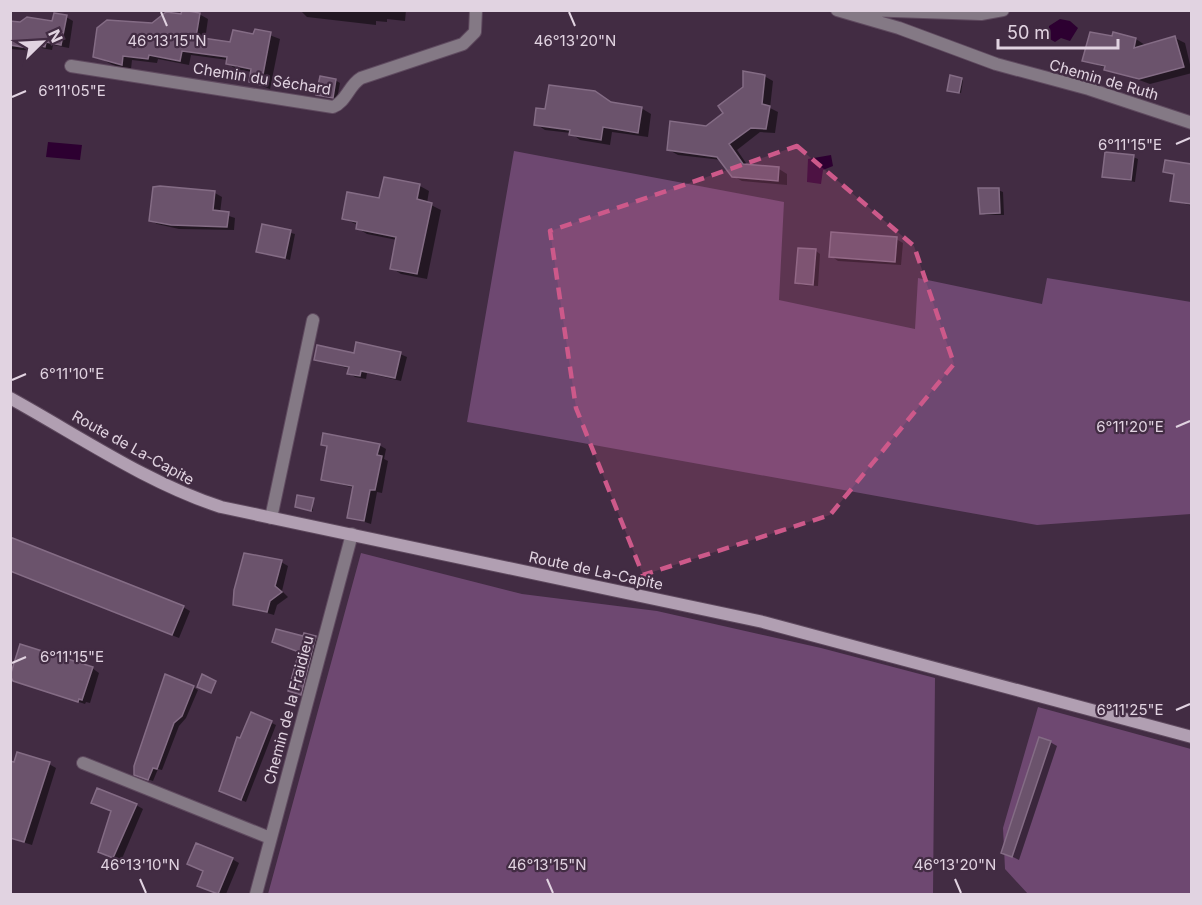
<svg xmlns="http://www.w3.org/2000/svg" width="1202" height="905" viewBox="0 0 1202 905" font-family="Inter,sans-serif">
<style>
.green{fill:#6e4871}
.water{fill:#2d0031}
.shadow{fill:#0007}
.building{fill:#6b536c;stroke:#846c85;stroke-width:1.5}
.lines{fill:none;stroke-linecap:round;stroke-linejoin:round}
.street-casing{stroke:#5f4a5f;stroke-width:14}
.secondary-casing{stroke:#5f4a5f;stroke-width:14}
.street{stroke:#847985;stroke-width:12}
.secondary{stroke:#b19fb2;stroke-width:12}
.marked{fill:#cd598a;fill-opacity:0.2;stroke:#cd598a;stroke-width:4.5;stroke-dasharray:12 8;stroke-linejoin:round}
.ticks{fill:none;stroke:#e1d3e1;stroke-width:2}
.labels{text-anchor:middle;stroke-width:4.5;stroke-linejoin:round;paint-order:stroke}
.street-label{font-size:15px;fill:#e1d3e1;stroke:#422c43}
.ticks-label{font-size:15px;text-anchor:middle;fill:#e1d3e1;stroke:#422c43;stroke-width:4.5;stroke-linejoin:round;paint-order:stroke}
</style>
<rect width="100%" height="100%" fill="#422c43"/>
<path class="green" d="M514 151 784 202 779 300 915 329 918 278 1042 304 1047 278 1191 302V514L1037 525 467 422Z
M361 553 522 594 657 611 821 648 935 678 933 894H268Z
M1038 707 1191 749V894H1028L1005 869 1003 828Z"/>
<path class="water" d="M1060 19 1070 21 1078 28 1070 41 1061 38 1055 42 1048 38 1049 26Z
M48 142 82 145 80 160 46 157Z
M831 155 833 166 823 170 821 184 807 182 808 159Z"/>
<path class="shadow" d="M300 10H406L405 21 387 19V22L376 21V25L307 17Z
M199 14 208 19 205 40 231 44 255 36 256 30 280 39 270 89 251 82 252 72 236 69 227 63 228 60 191 55 189 65 158 59 157 63 132 60 131 69 117 67 95 56 153 25Z
M66 17 73 21 69 48 53 45 52 50 36 47V51L10 49V22L53 23Z
M1175 38 1185 43 1192 73 1150 84 1084 60 1136 39 1145 45Z
M764 76 773 81 770 108 778 112 775 133 760 132 737 150 748 166 779 169 787 174V185L742 181 733 176 722 160 678 155 669 150 706 128Z
M951 77 963 80 961 93 950 91Z
M335 80 340 83 337 99 318 94Z
M613 104 641 108 651 114 648 137 612 132 610 145 580 140 571 133 545 130 536 124Z
M1133 157 1138 159 1135 182 1103 176Z
M1166 161 1192 166V206L1172 200 1176 175 1165 171Z
M420 186 429 191 427 203 441 210 427 279 401 274 392 268 397 240 367 234 357 228 358 225 343 218Z
M154 189 215 193 222 197 220 213 235 218 234 230 179 229 157 224 150 220Z
M998 190 1003 192 1004 215H986L981 213Z
M263 226 295 234 290 260 258 251Z
M896 239 903 243 901 265 838 261 831 256Z
M816 251 820 254 818 286 801 285 797 283Z
M355 354H400L407 357 401 381 367 373 366 379 355 377 349 373 350 369 315 359Z
M323 444 379 445 386 449 384 459 388 461 382 493 377 492 371 524 349 517 354 488 322 479 328 447Z
M313 500V511L298 508Z
M281 562 288 566 282 591 288 597 277 605 274 615 235 604Z
M10 571 183 607 190 611 179 638Z
M305 635 320 640 305 696 290 691Z
M92 668 99 673 90 703 86 702 85 704 14 680Z
M193 687 198 690 186 718 179 726 162 770 158 769 153 781 141 777Z
M252 714 276 725 246 802 225 793 241 740Z
M1050 742 1057 746 1019 860 1003 852Z
M49 764 56 768 32 845 10 838V766Z
M136 805 143 809 121 861 106 855 112 811Z
M232 859 239 863 226 894H218L199 886Z"/>
<path class="building" d="M182 10 200 13 196 37 230 42 233 30 253 34 255 29 271 32 261 85 249 82 251 69 226 64 227 57 182 51 180 61 149 55 148 59 123 56 122 65 93 57 97 28 107 20 152 23 166 12 181 14Z
M54 13 67 15 61 45 46 42 45 47 29 44V48L10 45V21L20 22 27 17 52 21Z
M1090 32 1112 36 1113 32 1136 38 1134 48 1175 36 1184 67 1139 79 1104 70 1105 66 1082 61Z
M743 71 765 75 762 104 770 106 766 129 751 128 729 144 743 164 779 167 778 181 732 177 717 157 667 150 670 121 706 126 723 113 718 106 743 87Z
M950 75 962 78 959 93 947 91Z
M320 76 336 79 333 98 316 95Z
M549 85 595 91 611 102 642 107 638 133 603 127 601 140 569 135 570 130 534 125 536 108 545 109Z
M1105 152 1134 155 1131 180 1102 177Z
M1165 160 1191 164V204L1170 201 1174 174 1163 172Z
M384 177 420 184 417 199 432 203 417 274 390 269 396 237 356 229 357 222 342 219 347 192 379 198Z
M160 186 215 191 213 210 229 212 227 227 171 225 149 221 153 187Z
M978 188H999L1000 213 980 214Z
M262 224 291 230 285 258 256 252Z
M831 232 897 237 895 262 829 257Z
M798 248 816 249 813 285 795 283Z
M356 342 401 352 395 378 361 371 360 376 347 374 349 367 314 360 317 345 354 353Z
M323 433 380 444 377 455 382 456 375 490H370L364 521 347 518 353 486 321 480 327 446 321 445Z
M297 495 314 498 311 511 295 507Z
M10 537 184 606 172 635 10 571Z
M244 553 282 560 275 586 282 592 270 601 267 612 233 605 234 590Z
M276 629 303 636 304 633 316 636 301 695 288 691 299 652 272 642Z
M20 644 93 667 82 700 79 699 78 702 13 681 10 676Z
M165 674 194 686 182 716 174 723 157 769 153 768 148 780 134 775V766Z
M202 674 216 681 211 693 197 687Z
M251 712 272 721 241 800 219 791 237 737 240 738Z
M1039 737 1051 741 1012 857 1001 853Z
M17 752 50 762 24 842 10 838V761L14 762Z
M97 788 137 804 113 858 98 852 111 811 91 803Z
M196 843 233 858 218 894 197 886 203 871 187 864Z"/>
<g class="lines">
<defs>
<path id="street" d="M837 10 899 28 996 64 1089 89 1192 123
M865 10 981 14 1003 10
M71 66 333 107C346 102 349 85 361 78L463 44 475 32 476 10
M271 518 313 320
M83 763 270 838
M256 894 352 534"/>
<path id="secondary" d="M10 398C79 436 147 483 221 507L763 622 1192 737"/>
</defs>
<use href="#street" class="street-casing"/>
<use href="#secondary" class="secondary-casing"/>
<use href="#street" class="street"/>
<use href="#secondary" class="secondary"/>
</g>
<path class="marked" d="M797 146 914 246 954 364 830 515 643 575 576 408 550 231Z"/>
<path class="ticks" d="M161 12 167 26M569 12 575 26M12 97 26 91M1176 144 1190 138M12 380 26 374M1176 427 1190 421M12 663 26 657M1176 710 1190 704M140 879 146 893M547 879 553 893M955 879 961 893"/>
<g class="labels">
<g class="street-label">
<text transform="translate(262 79) rotate(9)" y="5">Chemin du Séchard</text>
<text transform="translate(1104 80) rotate(16)" y="5">Chemin de Ruth</text>
<text transform="translate(133 448) rotate(29)" y="5">Route de La-Capite</text>
<text transform="translate(596 571) rotate(12)" y="5">Route de La-Capite</text>
<text transform="translate(289 710) rotate(-75)" y="5">Chemin de la Fraidieu</text>
</g>
</g>
<g class="ticks-label">
<text x="575" y="46">46°13'20"N</text>
<text x="167" y="46">46°13'15"N</text>
<text x="72" y="96">6°11'05"E</text>
<text x="1130" y="150">6°11'15"E</text>
<text x="72" y="379">6°11'10"E</text>
<text x="1130" y="432">6°11'20"E</text>
<text x="72" y="662">6°11'15"E</text>
<text x="1130" y="715">6°11'25"E</text>
<text x="140" y="870">46°13'10"N</text>
<text x="547" y="870">46°13'15"N</text>
<text x="955" y="870">46°13'20"N</text>
</g>
<rect width="1202" height="905" fill="none" stroke="#e1d3e1" stroke-width="24"/>
<g transform="translate(42 42) rotate(66)" stroke="#422c43" stroke-width="4.5" paint-order="stroke">
<path d="M0-4.5L10 22L0 15L-10 22Z" fill="#e1d3e1"/>
<text y="-9" font-size="16" font-weight="bold" text-anchor="middle" fill="#e1d3e1">N</text>
</g>
<path d="M998 39v9h120v-9" fill="none" stroke="#e1d3e1" stroke-width="3"/>
<text x="1007" y="39" font-size="18" fill="#e1d3e1" stroke="#422c43" stroke-width="4.5" paint-order="stroke">50 m</text>
</svg>
